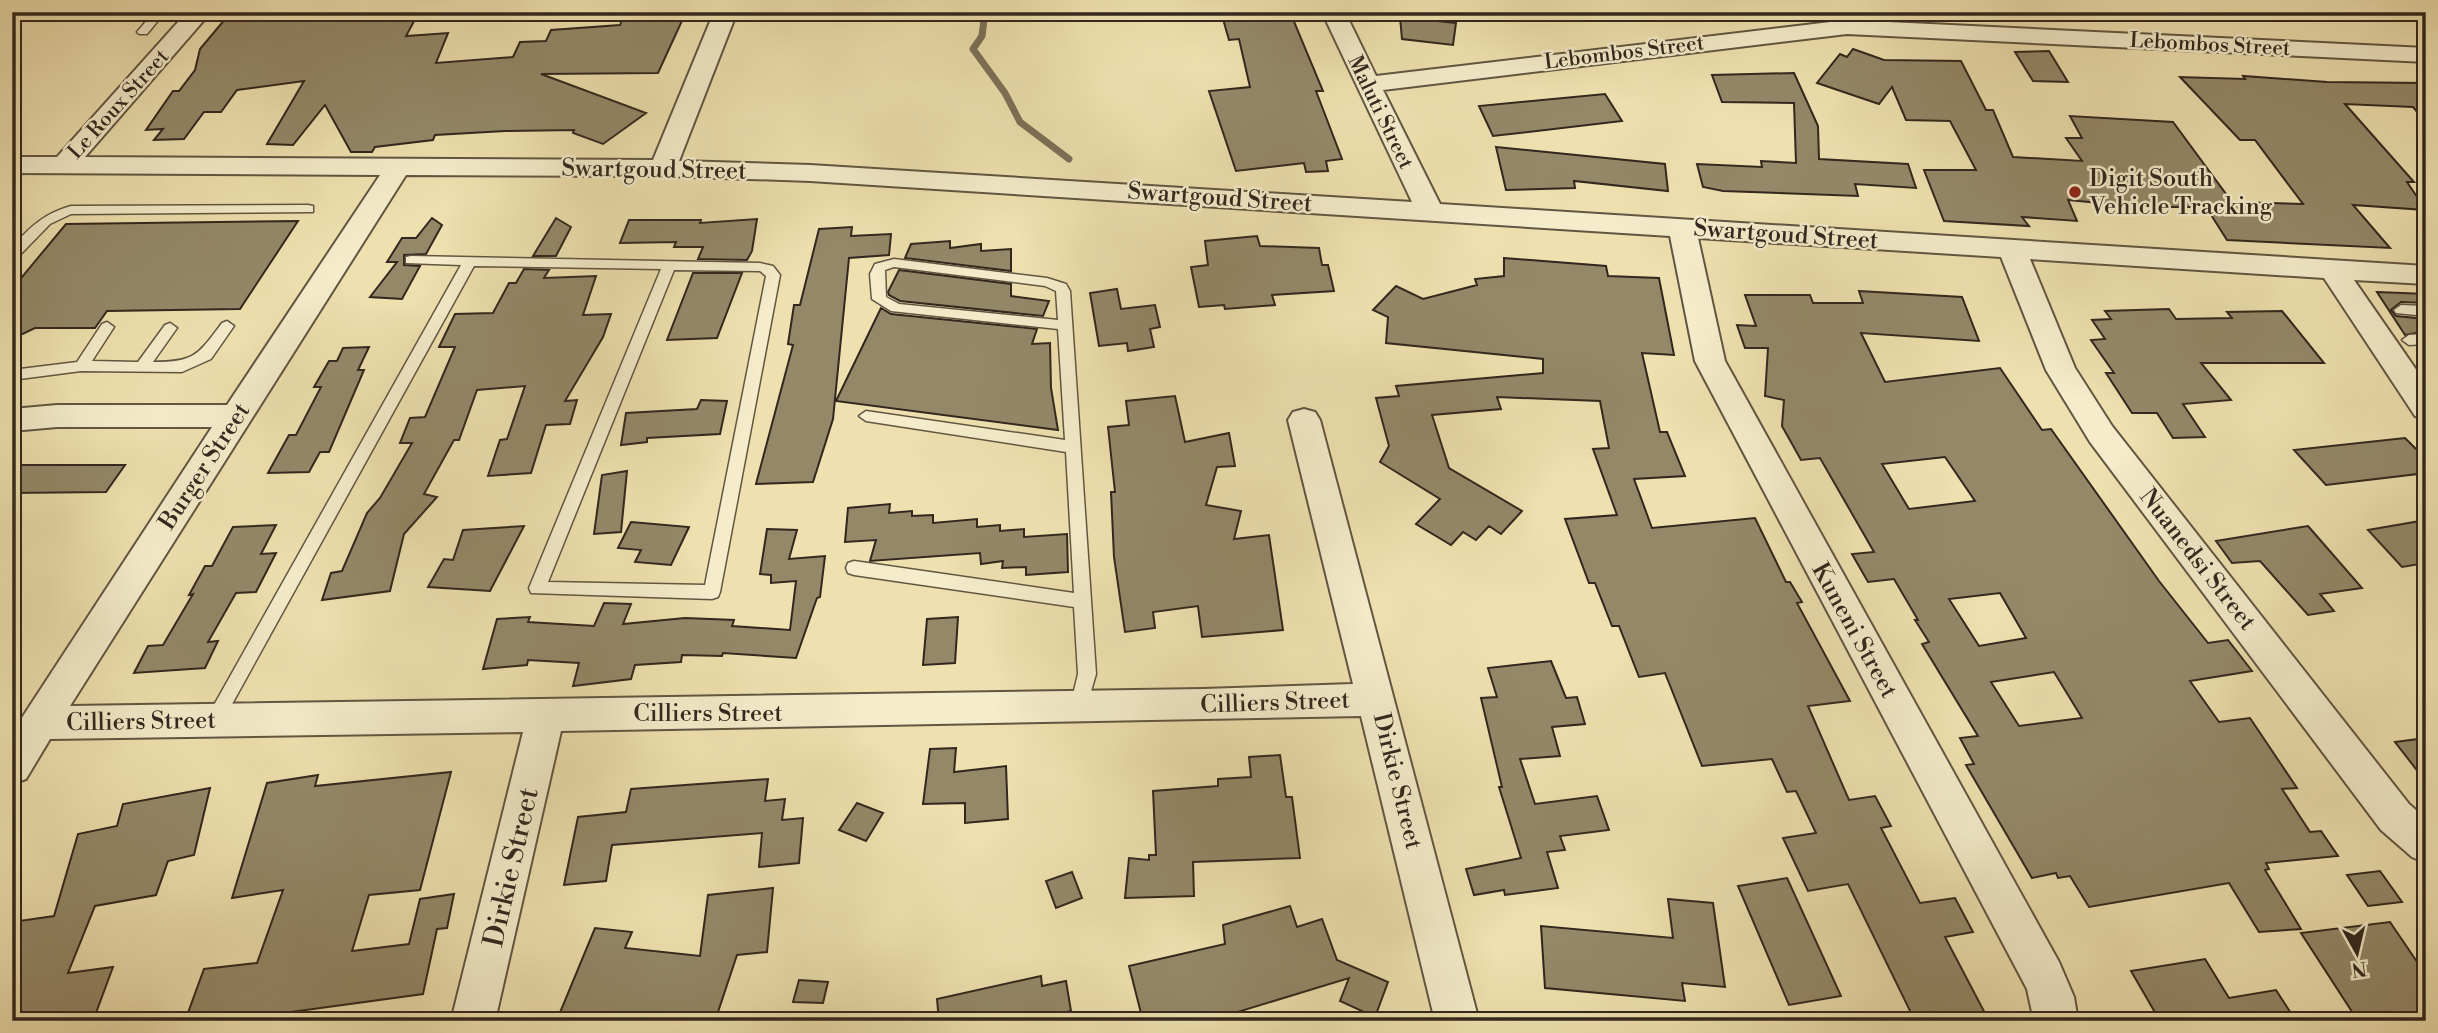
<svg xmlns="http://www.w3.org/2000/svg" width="2438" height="1033" viewBox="0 0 2438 1033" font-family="'Libre Bodoni',serif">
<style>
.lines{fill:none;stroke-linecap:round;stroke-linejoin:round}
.stream{stroke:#7c7158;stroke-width:7}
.building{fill:#948869;stroke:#32271e;stroke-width:2;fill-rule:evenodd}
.lane-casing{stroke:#615642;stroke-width:3}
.street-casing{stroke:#615642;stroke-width:4}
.lane{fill:#f4eccb;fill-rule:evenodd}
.street{fill:#f4eccb;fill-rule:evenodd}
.poi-dot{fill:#8f2418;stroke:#f4eccb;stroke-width:2.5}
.labels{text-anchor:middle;stroke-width:5;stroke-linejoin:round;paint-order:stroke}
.far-street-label{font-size:21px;fill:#32271e;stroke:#f4eccb}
.street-label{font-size:24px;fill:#32271e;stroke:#f4eccb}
.poi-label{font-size:24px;fill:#32271e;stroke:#f4eccb;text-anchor:start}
.near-street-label{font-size:28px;fill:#32271e;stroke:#f4eccb}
</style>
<rect width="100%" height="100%" fill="#eee1af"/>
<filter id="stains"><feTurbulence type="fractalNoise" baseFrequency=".00286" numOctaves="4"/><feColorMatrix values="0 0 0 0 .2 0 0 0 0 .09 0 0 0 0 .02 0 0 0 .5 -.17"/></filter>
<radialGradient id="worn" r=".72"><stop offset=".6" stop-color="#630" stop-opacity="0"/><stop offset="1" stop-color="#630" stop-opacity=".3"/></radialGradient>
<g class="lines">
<path class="stream" d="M985 12 982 36 973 49 1005 93 1020 122 1069 159"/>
</g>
<path class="building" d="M231 12H419L406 36 448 33 436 63 513 57 520 42 546 41 551 30 620 25 625 12H686L658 73 541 74 646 113 603 144 573 133 574 130 505 131 435 135 433 140 375 147 372 152H351L325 105 293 145 267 144 304 81 237 90 221 112H204L184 139 154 140 163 129 146 130 173 91H179L195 70 200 49Z
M1221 12H1290L1323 91H1316L1342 159 1326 161 1328 171 1306 172 1304 163 1236 171 1209 91 1250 87 1239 39 1229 40Z
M1400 17 1456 23 1453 45 1402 39Z
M1853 49 1884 60 1961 61 1986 110H1993L2013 157 2082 161 2066 138H2082L2070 116 2173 122 2232 202 2303 204 2255 140H2240L2180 77 2245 79 2243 76 2327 82 2426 83V122L2413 107 2345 104 2414 182H2407L2426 210 2353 205 2390 248 2227 240 2206 207H2140L2068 200 2077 221 2022 217 2029 226 1944 221 1924 170H1976L1950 121 1906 120 1892 87 1879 104 1817 83 1840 54 1847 57Z
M2049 51 2068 82 2033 81 2015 52Z
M1794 73 1818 126 1819 159 1908 164 1916 188 1855 184 1858 196 1723 191 1703 187 1697 164 1762 167 1761 161 1796 163 1794 103 1722 102 1712 75Z
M1605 94 1622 121 1493 136 1479 106Z
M1496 147 1665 164 1668 191 1574 181 1575 188 1506 190Z
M432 218 442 225 426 254 404 255V265L420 266 402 299 370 297 397 262H387L402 238H416Z
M556 218 571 227 556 256H533Z
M757 219 752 251 747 260 698 259 703 247H674L676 242 620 243 629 220H701L700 223Z
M298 221 240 309 107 311 95 328H35L12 339V289L66 224Z
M852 227 851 236 891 234 889 255 849 258 833 419 813 482 756 484 793 345 788 344 794 305H800L819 229Z
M1257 236 1260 246 1319 248 1322 265H1328L1334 291 1272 295 1275 305 1225 309 1224 305 1199 307 1191 267 1208 265 1205 241Z
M950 241V248L981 244V251L1011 249V271L905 258 911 244Z
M1504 258 1606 266 1608 276 1659 278 1674 355 1642 353 1660 432H1667L1685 476 1634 479 1652 528 1755 518 1786 582H1790L1802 602 1797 603 1850 701 1808 706 1849 800 1875 796 1891 826 1881 828 1920 903 1955 898 1973 932 1945 937 1987 1017 1965 1021H1915L1848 884 1808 891 1783 838 1816 833 1796 791 1787 792 1772 759 1702 766 1665 673 1639 677 1619 626H1612L1595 583H1589L1565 519 1617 515 1593 449 1609 448 1600 401 1497 397 1501 409 1432 415 1449 468 1522 511 1501 534 1489 526 1476 540 1463 532 1451 545 1416 524 1440 499 1380 462 1389 446 1376 398 1399 396 1396 386 1543 373V359L1386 343 1388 317 1373 310 1396 286 1423 299 1477 285 1475 279 1504 276Z
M524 269 549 270 544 278 596 276 583 315 611 314 603 337 565 401 577 400 570 424 546 425 531 473 488 476 500 440 507 439 525 386 477 390 459 440H454L424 494 437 497 404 534 390 591 322 600 331 573 342 571 367 513 380 498 412 443H400L410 418 425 417 455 347H439L455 314 493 313 509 283H516Z
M899 270 1011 284V296L1049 301 1043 316 900 301 889 295 888 292Z
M693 273H742L717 338 667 340Z
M1117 289 1121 309 1155 305 1160 327 1150 329 1154 347 1128 351 1127 343 1099 346 1090 293Z
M1859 291 1962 297 1979 341 1861 333 1885 382 2000 368 2042 430 2051 429 2159 581 2208 643 2228 640 2252 671 2190 681 2219 722 2250 718 2297 788 2282 789 2310 832 2321 831 2338 856 2266 863 2269 869 2265 870 2301 929 2259 932 2229 883 2089 907 2070 876 2058 878 2056 873 2032 878 1966 765 1974 764 1960 738 1978 736 1922 644 1929 642 1915 620H1918L1894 579 1868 582 1852 554 1874 552 1820 458 1801 460 1782 426 1784 400 1765 396 1768 348H1745L1737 325 1756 326 1745 295H1810L1813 303H1863ZM1945 457 1975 501 1909 509 1882 464ZM2000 593 2026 638 1979 646 1949 599ZM2054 672 2082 718 2019 726 1991 682Z
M2377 292 2426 294V303L2401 302 2391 310 2396 316 2426 319V331L2405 335Z
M881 308 891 314 1037 329 1032 344 1050 343 1051 388 1058 430 836 401Z
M2169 309 2176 319 2232 318 2227 312 2282 311 2324 363H2201L2231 400 2183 404 2205 437 2173 438 2157 413H2132L2106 373H2114L2091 340 2105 339 2092 320 2111 319 2105 311Z
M369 347 358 370H364L329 452H320L309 472 268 473 289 435H296L321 387H314L329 361H337L343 348Z
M1175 396 1185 442 1229 433 1235 466 1217 467 1206 505 1241 511 1234 539 1269 535 1283 630 1202 637 1198 606 1153 612 1155 628 1125 632 1114 557 1111 492H1115L1108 427 1129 425 1126 401Z
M701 400 727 401 720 434 647 438V442L621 445 626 413 697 409Z
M2405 438 2426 459V473L2326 485 2294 450Z
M12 465H125L106 492 12 493Z
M627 471 621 532 594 534 602 475Z
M890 504 889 513 912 511V516L933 515V523L977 519V527L1000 525V531L1024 529V537L1067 534 1068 572 1026 575V567L1002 568 1003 561 981 564 980 553 870 561 876 540 845 542 848 508Z
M2426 520V563L2402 567 2368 530Z
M631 522 689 527 671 565 635 562 641 550 618 548Z
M276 525 261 554 276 553 256 592 236 593 208 642 218 641 205 668 134 673 148 646 163 645 193 594 189 595 205 566H212L233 527Z
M524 526 490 591 428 587 444 559 453 560 463 530Z
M2308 526 2362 588 2320 594 2334 611 2308 615 2260 561 2232 563 2216 541Z
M767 529 797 530 789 559 825 556 820 597 817 598 796 658 723 653 722 656 682 655 681 662 635 665 631 679 573 686 579 663 528 660 527 665 483 669 497 619 530 617 528 622 594 626 604 603 631 604 623 624 685 618 734 620 732 626 790 630 796 581 771 583V575L760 574Z
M958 617 955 663 923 665 927 619Z
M1551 661 1566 698 1577 697 1585 724 1552 727 1560 756 1520 759 1535 804 1597 796 1609 830 1560 836 1565 850 1547 852 1558 888 1505 895 1504 890 1474 895 1466 869 1521 858 1499 787H1502L1481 698 1497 697 1488 668Z
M2426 738V782L2395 742Z
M956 748 954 772 1006 766 1008 819 965 823V803L923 804 930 749Z
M1280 755 1286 797H1292L1300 858 1193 862 1194 896 1125 898 1129 858 1149 860V855H1156L1153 791 1218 786V779L1251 777 1249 757Z
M451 772 420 890 369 895 352 951 409 944 420 899 454 894 447 928 437 929 423 994 269 1015 185 1021 204 969 257 963 283 890 232 898 267 783 318 775 315 786Z
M768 779 765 801 785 799 782 820 803 818 799 863 759 867 762 833 612 845 606 881 564 885 578 817 626 812 631 789Z
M210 788 194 855 168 861 156 895 95 906 68 973 113 967 93 1021H12V922L54 916 78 834 117 826 123 804Z
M857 803 883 813 866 841 839 830Z
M2380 871 2402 902 2368 906 2347 875Z
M1072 872 1082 898 1056 908 1046 881Z
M1787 878 1841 996 1789 1005 1738 886Z
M773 888 767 952 737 955 715 1021H610L559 1015 595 928 632 932 625 948 700 956 708 895Z
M1668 899 1713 903 1725 987 1682 983 1685 1001 1545 988 1541 926 1673 938Z
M1290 906 1297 927 1322 919 1337 960 1388 982 1375 1017 1340 1001 1349 978 1208 1021H1143L1129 966 1225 944 1223 925Z
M2390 922 2426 975V1021H2358L2301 933Z
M2205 959 2229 998 2276 990 2296 1021H2160L2131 971Z
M1041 976 1042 986 1066 981 1071 1011 1047 1016V1021H939L937 999Z
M799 980 828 982 823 1003 793 1002Z"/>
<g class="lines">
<defs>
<path id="lane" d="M154 12H165L147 34H139L137 32Z
M308 205 313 206V212L71 214 50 224 17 258 12 259V247C30 227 45 213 71 206Z
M411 256 760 263 773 266 780 275 720 592 718 597 712 599 531 593 529 588 661 269 474 266 221 724 215 727 209 724 206 719 209 714 461 265 406 263V257ZM674 270 760 271 766 276 705 585 548 582Z
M894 259 1047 278 1066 284 1070 291 1096 674 1085 712 1079 715 1073 712 1070 707 1078 674 1074 607 854 575 848 573 846 568 848 563 854 561 1074 593 1066 452 866 421 859 416 866 411 1065 440 1058 329 891 311 872 299 870 274 875 264ZM894 267 1045 286 1056 291 1058 320 899 304 886 297 885 270Z
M2401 305 2426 306V316L2396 313 2394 310Z
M227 321 234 326 211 359 182 372 81 371 12 380V370L77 362 102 324 107 322 114 327 92 361 138 362 165 325 170 323 177 328 153 362C195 362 198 355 222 323Z
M2426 334V344L2409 345 2402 340 2409 335Z"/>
<path id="street" d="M187 12H211L85 157 653 160 714 12H737L679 161 810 165 1412 202 1322 12H1345L1376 76 1847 20 2426 48V62L1847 34 1383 90 1440 204 2426 266V284L2354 280 2426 384V419L2415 416 2324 278 2030 259 2075 368 2112 426 2409 804 2426 819V863L2412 857 2381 830 2090 442 2046 370 2001 257 1698 238 1725 361 2059 962 2074 997 2078 1021H2034L2027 989 1695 361 1670 236 810 181 663 176 406 175 70 706 1203 689 1353 684 1288 420 1293 412 1304 409 1315 412 1320 420 1479 1021H1435L1361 716 561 731 495 1021H451L523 732 50 739 26 779 12 784V733L212 427H57L12 431V409L57 405H227L380 175 12 173V157H57Z"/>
</defs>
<use href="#lane" class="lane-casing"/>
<use href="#street" class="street-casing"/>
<use href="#lane" class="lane"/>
<use href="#street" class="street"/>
</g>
<circle class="poi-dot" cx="2075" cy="192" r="7"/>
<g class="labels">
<g class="far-street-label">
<text transform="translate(2210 44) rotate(3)" y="7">Lebombos Street</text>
<text transform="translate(1624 52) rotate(-7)" y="7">Lebombos Street</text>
<text transform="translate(118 104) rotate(-48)" y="7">Le Roux Street</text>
<text transform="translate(1381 112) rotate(64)" y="7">Maluti Street</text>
</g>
<g class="street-label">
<text transform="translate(654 169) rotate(1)" y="8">Swartgoud Street</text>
<text transform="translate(1220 197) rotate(4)" y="8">Swartgoud Street</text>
<text transform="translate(1786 234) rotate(4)" y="8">Swartgoud Street</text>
<text transform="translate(204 466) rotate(-57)" y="8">Burger Street</text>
<text transform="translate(2198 559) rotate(52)" y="8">Nuanedsi Street</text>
<text transform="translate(1855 630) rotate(61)" y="8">Kuneni Street</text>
<text transform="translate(1275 702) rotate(-2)" y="8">Cilliers Street</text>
<text x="708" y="721">Cilliers Street</text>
<text transform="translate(141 721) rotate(-1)" y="8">Cilliers Street</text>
<text transform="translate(1398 781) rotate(76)" y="8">Dirkie Street</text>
</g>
<g class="poi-label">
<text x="2089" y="186">Digit South<tspan x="2089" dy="28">Vehicle Tracking</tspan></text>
</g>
<g class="near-street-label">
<text transform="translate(510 867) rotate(-77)" y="10">Dirkie Street</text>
</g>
</g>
<rect width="2438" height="1033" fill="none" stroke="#eee1af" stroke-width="42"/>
<rect x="14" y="14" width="2410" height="1005" fill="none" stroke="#32271e" stroke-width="3.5"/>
<rect x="21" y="21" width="2396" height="991" fill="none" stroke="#32271e" stroke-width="2"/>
<g transform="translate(2357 953) rotate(172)" stroke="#f4eccb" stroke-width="5" paint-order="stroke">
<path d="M0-5L12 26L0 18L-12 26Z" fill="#32271e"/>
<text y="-10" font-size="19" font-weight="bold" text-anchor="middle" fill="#32271e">N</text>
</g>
<rect width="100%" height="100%" filter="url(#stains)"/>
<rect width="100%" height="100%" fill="url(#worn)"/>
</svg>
